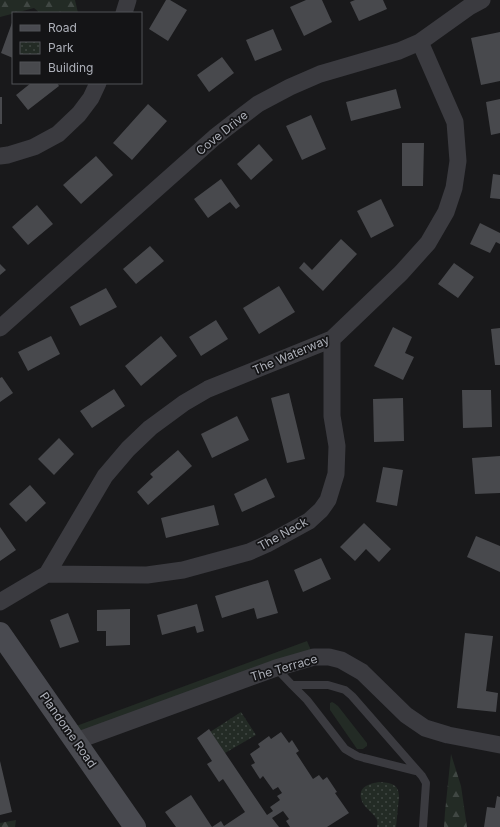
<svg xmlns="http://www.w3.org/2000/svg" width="500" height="827" viewBox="0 0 500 827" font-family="Inter,sans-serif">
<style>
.green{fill:#232b25}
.forest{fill:url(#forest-firs)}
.park{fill:url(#park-dots)}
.building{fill:#48494d}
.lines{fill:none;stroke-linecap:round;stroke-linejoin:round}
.service{stroke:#3b3b40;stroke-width:8}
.minor{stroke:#3b3b40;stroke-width:17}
.secondary{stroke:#494a50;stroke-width:22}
.labels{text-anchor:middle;stroke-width:3.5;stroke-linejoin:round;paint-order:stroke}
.street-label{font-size:12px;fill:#adb0b9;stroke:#141416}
</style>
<defs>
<pattern id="forest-firs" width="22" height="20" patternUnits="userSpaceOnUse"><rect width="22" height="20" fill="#232b25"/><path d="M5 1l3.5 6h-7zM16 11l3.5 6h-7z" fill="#404743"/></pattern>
<pattern id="park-dots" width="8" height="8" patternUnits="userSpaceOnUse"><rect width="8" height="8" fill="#232b25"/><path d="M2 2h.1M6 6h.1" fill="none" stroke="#404743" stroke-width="1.8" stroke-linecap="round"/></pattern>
</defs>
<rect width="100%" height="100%" fill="#19191b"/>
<path class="green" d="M307 641 314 657 76 741 68 729Z
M332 702 334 703 338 706 367 743V746L363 749H357L330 710V703Z"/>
<path class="forest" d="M0 0H75L78 13H40L34 8 0 17Z
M451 754 461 786 467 827H444L445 812Z
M16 820 15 827H0V823Z"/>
<path class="park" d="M241 712 256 735 225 753 210 732Z
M379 782C390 783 399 783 399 797L396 827H377C377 824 378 823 377 820 375 815 368 810 364 805 355 790 365 784 379 782Z"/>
<path class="building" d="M166 0H170L187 10 168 41 149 29Z
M306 0H322L332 22 304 36 290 7Z
M355 0H383L387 9 359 21 350 2Z
M13 20V58L1 53Z
M273 29 282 50 255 61 246 40Z
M500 32V81L481 85 471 38Z
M222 57 234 73 209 92 197 75Z
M31 83H57L59 86 28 110 16 95Z
M396 89 401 108 351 121 346 102Z
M0 97H2V124H0Z
M500 99V133L491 135 486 102Z
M148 104 167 121 132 160 113 143Z
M311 115 326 149 302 160 286 126Z
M402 143H424L423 186H402Z
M259 144 273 160 251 180 237 164Z
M96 156 113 175 81 204 63 185Z
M493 174 500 175V199L490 198Z
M221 179 240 206 236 209 230 202 208 218 194 199Z
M381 199 394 226 371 238 357 211Z
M37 205 53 224 28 245 12 227Z
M480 223 500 233V244L496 242 490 253 470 244Z
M341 239 357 254 323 291 299 268 304 262 312 270Z
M150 246 164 261 136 284 123 269Z
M454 263 474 277 458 298 438 284Z
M0 264 6 270 0 275Z
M279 286 295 312 259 334 243 308Z
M106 288 117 307 80 326 70 307Z
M216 320 228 339 201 356 189 337Z
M393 327 412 337 405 353 414 357 403 380 374 366Z
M500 328V365H495L491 329Z
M51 336 60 354 28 371 18 352Z
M161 336 177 356 141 386 125 366Z
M2 377 13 393 0 402V378Z
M114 389 125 406 92 428 80 411Z
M462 390H491L492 427 463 428Z
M289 393 305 459 287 463 271 398Z
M403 398 404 441 374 442 373 399Z
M237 416 249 440 212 458 201 434Z
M59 438 74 454 54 475 38 459Z
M178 450 192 466 148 505 137 492 153 477 150 474Z
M500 456V493L475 494 472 458Z
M383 467 403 470 397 506 376 502Z
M266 478 275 497 242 512 234 494Z
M30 485 46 503 26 522 9 504Z
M214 505 219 525 166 538 161 518Z
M364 523 391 549 379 562 366 549 355 561 340 547Z
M0 527 16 550 0 561Z
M476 536 500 546V572L467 557Z
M321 558 331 579 303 592 294 570Z
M268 580 278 613 257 619 254 608 222 618 215 596Z
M197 604 204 631 197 633 195 626 162 635 157 615Z
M130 609V645L106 646V631H97V610Z
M68 613 79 642 60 648 50 620Z
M465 633 493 636 486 691 498 693 496 712 457 708Z
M209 729 267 815 273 811 270 807 280 800 277 796 282 793 278 787 273 790 263 776 260 779 251 765 255 763 250 754 260 747 258 744 269 736 271 739 281 732 289 743 292 740 299 751 296 753 313 779 319 775 323 780 327 777 337 792 335 793 349 813 327 827H290L286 821 289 819 283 811 272 818 279 827H176L165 812 191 795 212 827 221 821 224 826 245 812 223 779 219 782 207 764 212 761 197 738Z
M0 761 12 812 0 815Z
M497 796 500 797V827H484L487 807 495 808Z"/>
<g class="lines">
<path class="service" d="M276 668 292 685H328L345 690 352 696 422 776 426 783 423 827
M292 685 307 700 345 749 357 756 364 758 416 771"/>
<path class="minor" d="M124 13 128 0
M0 156 8 155 34 147 58 134 79 114 91 98 98 83
M0 328 215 137 233 123 258 104 290 87 320 74 399 51 420 42 469 7 482 0
M47 574 147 575 183 570 249 552 267 544 309 521 321 510 328 500 336 474 337 446 332 416V339
M0 602 47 574 105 476 128 449 150 428 184 403 208 389 332 339 401 273 428 243 446 212 454 188 458 161 455 122 420 42
M76 741 276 668 314 657H329L341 660 362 672 406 715 425 728 448 735 500 745"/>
<path class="secondary" d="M0 633 135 827"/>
</g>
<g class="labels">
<g class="street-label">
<text transform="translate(222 133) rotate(-39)" y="4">Cove Drive</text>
<text transform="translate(291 355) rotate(-23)" y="4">The Waterway</text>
<text transform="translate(283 534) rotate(-29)" y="4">The Neck</text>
<text transform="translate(284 668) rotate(-16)" y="4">The Terrace</text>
<text transform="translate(68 730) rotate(55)" y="4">Plandome Road</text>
</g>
</g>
<rect x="12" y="12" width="130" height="72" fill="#141416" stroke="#515257"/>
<rect x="20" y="25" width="20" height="6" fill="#494a50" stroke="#515257"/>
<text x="48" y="32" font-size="12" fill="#adb0b9">Road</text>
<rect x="20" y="42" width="20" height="12" fill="url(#park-dots)" stroke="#515257"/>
<text x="48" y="52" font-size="12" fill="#adb0b9">Park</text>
<rect x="20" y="62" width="20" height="12" fill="#48494d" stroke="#515257"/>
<text x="48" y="72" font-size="12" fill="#adb0b9">Building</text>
</svg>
